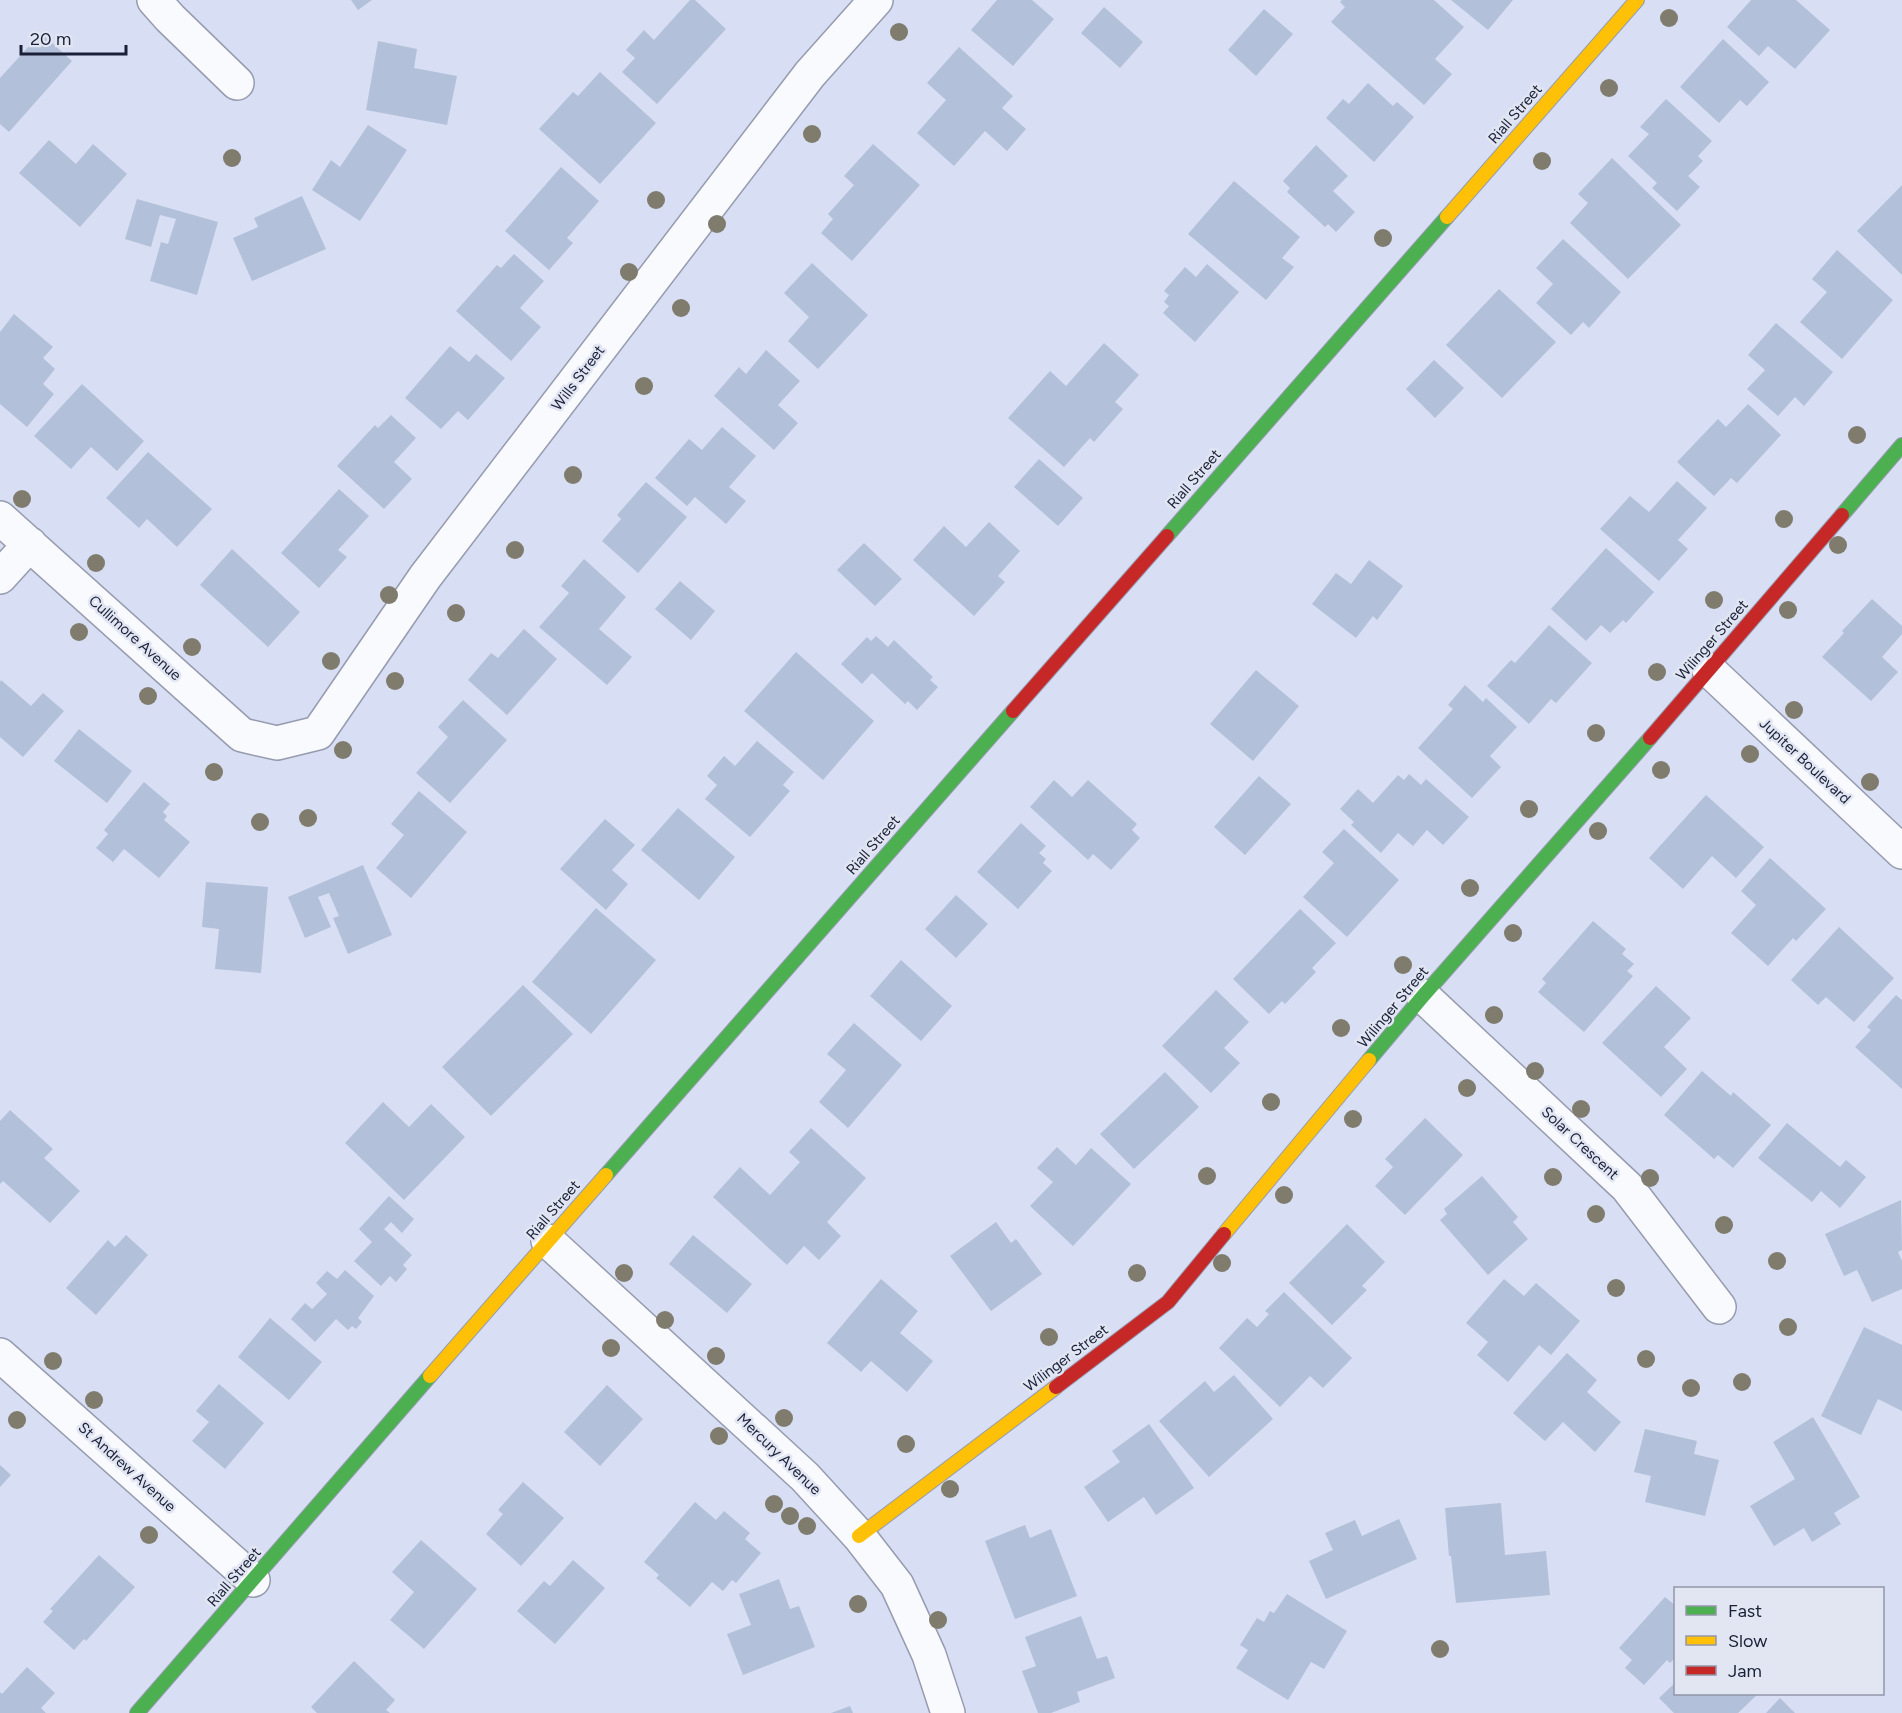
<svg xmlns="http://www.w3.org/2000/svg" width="1902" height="1713" viewBox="0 0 1902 1713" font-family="Figtree,sans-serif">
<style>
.building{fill:#b2c1d9}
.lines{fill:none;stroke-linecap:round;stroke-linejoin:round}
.street-casing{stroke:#969baf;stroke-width:36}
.fast-casing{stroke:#969baf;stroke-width:16}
.slow-casing{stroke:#969baf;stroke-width:16}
.jam-casing{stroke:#969baf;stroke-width:16}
.street{stroke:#f9fafd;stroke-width:33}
.fast{stroke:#4caf50;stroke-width:14}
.slow{stroke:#ffc107;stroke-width:14}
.jam{stroke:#c62828;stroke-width:14}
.tree{fill:#7f7b6d}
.labels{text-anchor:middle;stroke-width:5;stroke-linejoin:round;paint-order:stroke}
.street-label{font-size:15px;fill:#1a2037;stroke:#e2e6f3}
</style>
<rect width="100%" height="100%" fill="#d8def3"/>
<path class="building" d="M351 0H372L358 10Z
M690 0H695L726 29 657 104 622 72 635 58 626 50 644 30 654 40Z
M997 0H1032L1054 19 1013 66 971 30Z
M1342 0H1434L1464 27 1435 59 1452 74 1424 105 1331 22 1345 7 1340 2Z
M1451 0H1513L1488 30Z
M1751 0H1796L1830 30 1795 69 1768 46 1759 56 1727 27Z
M1104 7 1143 42 1120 68 1081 33Z
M1264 9 1293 34 1256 76 1228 50Z
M41 33 72 61 9 132 0 124V78Z
M1723 39 1769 82 1747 106 1740 100 1719 123 1680 87Z
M378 41 417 49 414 68 457 76 447 125 366 110Z
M959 47 1013 96 1002 108 1026 129 1007 151 985 131 954 166 917 133 946 100 927 83Z
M600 72 656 123 600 184 539 129 573 92 578 96Z
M1368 83 1393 106 1397 102 1414 117 1374 162 1326 118 1343 99 1349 104Z
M1666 99 1712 141 1698 156 1703 161 1688 176 1700 187 1677 211 1652 188 1657 183 1628 156 1649 134 1640 127Z
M368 125 407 150 360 221 312 190 331 160 340 167Z
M49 140 76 164 93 144 127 174 80 227 19 173Z
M873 144 920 185 852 261 821 233 833 219 828 214 854 185 844 176Z
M1316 145 1348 176 1333 191 1355 212 1336 232 1328 224 1325 227 1287 192 1290 188 1283 181Z
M1612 158 1681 225 1628 279 1570 223 1588 203 1578 194Z
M561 167 599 201 567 238 573 243 549 270 505 231Z
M1234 181 1300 237 1282 258 1294 267 1266 300 1188 234Z
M1902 185V275L1857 231Z
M302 196 326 249 252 281 233 238 258 227 254 218Z
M137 199 218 222 197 295 150 281 161 242 168 244 176 219 160 215 151 247 125 239Z
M1563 239 1621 292 1589 328 1583 322 1571 335 1536 303 1553 284 1536 268Z
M1837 250 1893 300 1842 359 1800 322 1827 292 1812 279Z
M514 254 544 281 520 308 541 327 511 361 456 311 497 265 501 268Z
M812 263 868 315 818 369 788 341 809 317 784 293Z
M1207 264 1239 292 1195 342 1163 313 1169 306 1164 302 1169 295 1164 291 1185 267 1196 277Z
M1499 289 1556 342 1502 398 1446 345Z
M14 314 53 347 43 358 55 369 43 384 54 394 27 427 0 404V332Z
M1776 323 1833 372 1804 406 1795 397 1778 416 1747 389 1765 370 1748 355Z
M1104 343 1139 375 1115 402 1123 409 1094 442 1090 438 1064 467 1008 418 1050 371 1066 386Z
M450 346 469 362 476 354 505 378 468 420 458 411 441 429 405 398Z
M766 350 800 381 778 405 798 423 774 450 714 396 739 367 746 374Z
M1434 360 1464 388 1435 418 1406 389Z
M82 384 144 441 117 471 91 447 71 469 34 436Z
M1748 404 1781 435 1737 483 1731 478 1714 496 1677 462 1718 419 1726 427Z
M391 415 416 438 394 462 412 479 384 509 337 466 375 425 378 428Z
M722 427 756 456 729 487 746 501 726 524 695 497 687 506 655 478 689 439 702 450Z
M148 452 212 509 177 547 147 519 139 528 106 498Z
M1039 459 1083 498 1058 526 1014 487Z
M1677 481 1707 508 1678 540 1688 549 1659 581 1600 529 1630 496 1649 512Z
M646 482 687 517 638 573 602 541 621 519 617 515Z
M339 489 369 516 338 550 347 557 319 588 281 553Z
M989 522 1020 551 998 576 1005 582 974 616 913 560 944 526 966 547Z
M864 543 902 579 875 606 837 570Z
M1606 548 1654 592 1626 623 1623 620 1610 633 1601 625 1586 641 1551 609Z
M232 549 300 612 268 647 200 585Z
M584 559 626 597 599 629 632 657 607 685 539 627 569 593 561 586Z
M1369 560 1403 586 1377 620 1373 616 1356 638 1312 604 1336 573 1351 584Z
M680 581 715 611 691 640 655 609Z
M1872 599 1902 626V634L1882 657 1898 672 1871 701 1822 657 1844 633 1842 631Z
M1549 625 1592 663 1556 703 1551 699 1529 724 1487 686 1511 660 1515 663Z
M524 629 557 659 507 715 468 680 491 653 498 658Z
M876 636 888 647 894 640 933 677 930 680 938 687 917 710 908 701 905 704 872 673 862 684 841 664 867 637 871 641Z
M796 652 874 721 823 780 744 711Z
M1256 670 1299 706 1253 761 1210 724Z
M1 680 31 706 43 693 64 711 23 757 0 737V682Z
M1465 685 1483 702 1486 698 1517 727 1490 756 1501 767 1472 798 1418 748 1453 709 1448 705Z
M463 700 507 740 450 803 416 773 448 737 438 727Z
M79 729 132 771 107 803 54 761Z
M757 741 794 772 783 785 790 791 750 837 705 799 717 785 707 776 724 756 735 766Z
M1409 774 1421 785 1426 779 1469 817 1443 845 1427 830 1413 846 1398 833 1381 853 1351 825 1354 822 1340 809 1358 789 1373 803 1398 775 1404 780Z
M1259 776 1291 804 1245 855 1214 827Z
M1054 780 1072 797 1088 780 1137 824 1132 830 1140 838 1111 870 1093 854 1088 860 1030 807Z
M144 782 170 804 163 812 167 816 164 820 190 842 159 878 124 849 113 862 96 848 108 834 104 830Z
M419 791 467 832 411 898 376 868 404 835 391 824Z
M1706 795 1764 847 1736 878 1712 856 1683 889 1649 858Z
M678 808 735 857 699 900 641 850Z
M605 819 635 845 612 870 628 884 606 910 560 869Z
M1021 823 1046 846 1039 853 1046 859 1043 863 1052 871 1018 909 977 872Z
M1344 829 1399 880 1347 937 1303 897 1334 863 1322 852Z
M1770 858 1826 909 1796 941 1793 938 1768 966 1731 933 1756 905 1741 891Z
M363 865 392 935 348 954 333 918 339 916 329 893 318 897 331 927 305 938 288 897Z
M206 882 268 887 261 973 215 969 219 929 202 927Z
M956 895 988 924 956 958 925 929Z
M596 908 656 960 591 1034 532 982Z
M1300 909 1336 943 1312 968 1316 972 1285 1004 1282 1001 1269 1014 1233 979Z
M1593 921 1626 949 1622 954 1634 964 1627 971 1633 976 1584 1032 1538 992 1546 983 1542 979Z
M1839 927 1894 978 1854 1022 1826 997 1818 1005 1791 980Z
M901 960 952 1006 921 1041 870 996Z
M523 985 573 1034 491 1116 442 1067Z
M1656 986 1691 1018 1664 1047 1687 1069 1661 1097 1602 1043Z
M1216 990 1249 1022 1224 1048 1240 1063 1211 1093 1162 1046Z
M1896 995 1902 1000V1089L1855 1047 1871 1030 1867 1027Z
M854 1023 902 1065 848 1128 819 1102 846 1070 827 1054Z
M1702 1071 1731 1096 1733 1092 1771 1125 1733 1168 1718 1155 1714 1159 1664 1115Z
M1165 1072 1199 1107 1134 1169 1100 1134Z
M383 1102 409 1127 431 1104 465 1137 404 1200 345 1143Z
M10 1110 53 1149 44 1158 80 1191 50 1223 3 1181 0 1184V1121Z
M1425 1118 1463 1155 1405 1215 1375 1186 1393 1167 1385 1159Z
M1787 1123 1840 1167 1846 1160 1866 1177 1840 1208 1821 1191 1812 1202 1758 1158Z
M811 1128 866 1178 827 1222 841 1236 819 1260 804 1246 787 1265 713 1197 740 1167 770 1195 800 1162 789 1152Z
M1057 1147 1076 1165 1091 1148 1131 1184 1073 1246 1030 1206 1053 1182 1037 1168Z
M1482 1176 1518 1217 1513 1222 1528 1239 1488 1275 1440 1220 1447 1214 1444 1209Z
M389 1196 414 1219 402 1233 391 1222 384 1229 412 1255 403 1265 407 1269 396 1282 390 1276 381 1286 354 1261 372 1242 359 1229Z
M1901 1200 1902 1250 1898 1252 1902 1261V1289L1872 1302 1857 1270 1844 1276 1825 1234Z
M996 1222 1011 1243 1016 1239 1042 1274 991 1311 950 1256Z
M1347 1224 1385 1262 1362 1286 1367 1290 1332 1325 1289 1283Z
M126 1235 148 1255 96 1315 66 1288 108 1240 115 1247Z
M693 1235 752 1284 727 1313 669 1264Z
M345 1270 374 1296 358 1318 362 1322 356 1329 352 1326 348 1330 336 1319 315 1342 291 1319 305 1303 312 1309 327 1294 316 1283 327 1271 337 1279Z
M881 1279 918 1311 900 1333 933 1361 907 1392 871 1361 861 1372 827 1343Z
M1504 1279 1524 1296 1536 1283 1580 1321 1551 1355 1539 1345 1508 1382 1477 1355 1488 1342 1466 1323Z
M1284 1292 1352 1358 1323 1388 1310 1376 1280 1407 1219 1348 1247 1318 1257 1327 1269 1314 1265 1311Z
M270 1318 322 1362 289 1400 238 1357Z
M1864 1327 1902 1345V1411L1878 1399 1861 1435 1821 1416Z
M1567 1353 1597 1380 1587 1392 1621 1422 1595 1452 1563 1422 1545 1441 1513 1413Z
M1234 1375 1273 1419 1209 1477 1159 1421 1205 1381 1214 1392Z
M219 1384 264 1423 225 1469 192 1441 209 1422 196 1411Z
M607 1385 643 1419 600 1466 564 1432Z
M1813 1417 1860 1497 1834 1513 1841 1524 1812 1542 1804 1528 1774 1546 1750 1506 1795 1479 1773 1442Z
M1149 1424 1194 1488 1156 1515 1144 1497 1108 1522 1084 1487 1120 1462 1112 1451Z
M1645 1429 1697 1441 1694 1454 1719 1460 1705 1516 1645 1502 1651 1476 1634 1472Z
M0 1465 11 1475 0 1487Z
M523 1482 564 1518 521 1566 486 1534 503 1514 498 1510Z
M695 1502 716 1520 724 1511 750 1533 745 1539 761 1553 736 1583 732 1580 723 1591 712 1582 690 1607 656 1578 659 1575 644 1562Z
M1501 1503 1505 1555 1546 1551 1550 1595 1456 1603 1451 1556H1449L1445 1508Z
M1399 1519 1417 1559 1326 1599 1309 1561 1333 1550 1325 1533 1355 1520 1362 1536Z
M1025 1525 1030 1538 1051 1529 1077 1596 1015 1619 985 1541Z
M421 1540 477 1589 424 1649 390 1620 414 1592 392 1572Z
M99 1555 135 1587 86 1641 84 1639 74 1650 43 1622 53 1611 50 1609Z
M573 1560 605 1588 555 1644 517 1611 544 1581 550 1586Z
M779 1579 790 1609 799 1606 815 1647 743 1675 727 1634 751 1625 739 1594Z
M1287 1594 1347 1631 1324 1669 1311 1662 1288 1700 1236 1668 1248 1650 1240 1645 1257 1618 1264 1622 1270 1611 1274 1613Z
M1665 1597 1676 1606V1657L1670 1663 1667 1660 1644 1685 1625 1668 1632 1660 1619 1648Z
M1081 1616 1097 1659 1107 1656 1115 1678 1077 1692 1080 1702 1051 1713H1038L1022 1671 1036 1666 1025 1637Z
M354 1661 395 1700 386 1710 390 1713H317L311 1707Z
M27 1667 55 1693 41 1708 46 1713H0V1692L2 1694Z
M1676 1682V1694H1758L1738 1713H1674L1659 1698Z
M1780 1698 1795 1713H1766Z
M850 1706 853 1713H831Z"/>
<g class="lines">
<defs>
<path id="street" d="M154 0 170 18 237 83
M0 518 242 735 277 743 318 733 425 577 810 74 876 0
M0 577 30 544
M1709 670 1902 852
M1423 996 1627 1187 1719 1307
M548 1241 805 1477 859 1536 897 1585 929 1655 948 1713
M0 1355 253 1580"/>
<path id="fast" d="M1842 515 1902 445
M1167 536 1447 217
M1369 1060 1423 996 1650 738
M606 1175 1013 711
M137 1713 430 1376"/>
<path id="slow" d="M1447 217 1637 0
M1224 1234 1369 1060
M430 1376 606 1175
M859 1536 1056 1387"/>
<path id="jam" d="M1013 711 1167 536
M1650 738 1842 515
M1056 1387 1168 1302 1224 1234"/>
</defs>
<use href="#street" class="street-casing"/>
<use href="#fast" class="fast-casing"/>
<use href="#slow" class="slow-casing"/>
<use href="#jam" class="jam-casing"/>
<use href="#street" class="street"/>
<use href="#fast" class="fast"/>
<use href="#slow" class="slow"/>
<use href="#jam" class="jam"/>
</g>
<g class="tree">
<circle cx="1669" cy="18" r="9"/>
<circle cx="899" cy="32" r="9"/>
<circle cx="1609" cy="88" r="9"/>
<circle cx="812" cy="134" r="9"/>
<circle cx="232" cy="158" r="9"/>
<circle cx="1542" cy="161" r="9"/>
<circle cx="656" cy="200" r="9"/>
<circle cx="717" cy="224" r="9"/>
<circle cx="1383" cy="238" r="9"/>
<circle cx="629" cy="272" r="9"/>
<circle cx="681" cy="308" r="9"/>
<circle cx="644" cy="386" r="9"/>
<circle cx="1857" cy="435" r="9"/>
<circle cx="573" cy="475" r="9"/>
<circle cx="22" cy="499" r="9"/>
<circle cx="1784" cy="519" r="9"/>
<circle cx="1838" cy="545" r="9"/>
<circle cx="515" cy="550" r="9"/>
<circle cx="96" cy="563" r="9"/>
<circle cx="389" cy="595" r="9"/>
<circle cx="1714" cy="600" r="9"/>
<circle cx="1788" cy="610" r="9"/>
<circle cx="456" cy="613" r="9"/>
<circle cx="79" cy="632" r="9"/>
<circle cx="192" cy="647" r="9"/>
<circle cx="331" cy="661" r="9"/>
<circle cx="1657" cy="672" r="9"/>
<circle cx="395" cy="681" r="9"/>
<circle cx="148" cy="696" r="9"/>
<circle cx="1794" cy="710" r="9"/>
<circle cx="1596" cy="733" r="9"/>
<circle cx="343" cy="750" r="9"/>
<circle cx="1750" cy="754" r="9"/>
<circle cx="1661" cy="770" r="9"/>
<circle cx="214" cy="772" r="9"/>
<circle cx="1870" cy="782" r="9"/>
<circle cx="1529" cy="809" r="9"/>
<circle cx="308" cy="818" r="9"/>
<circle cx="260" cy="822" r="9"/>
<circle cx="1598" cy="831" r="9"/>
<circle cx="1470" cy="888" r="9"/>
<circle cx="1513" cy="933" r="9"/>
<circle cx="1403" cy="965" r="9"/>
<circle cx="1494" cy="1015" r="9"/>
<circle cx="1341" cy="1028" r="9"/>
<circle cx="1535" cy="1071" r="9"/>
<circle cx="1467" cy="1088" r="9"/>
<circle cx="1271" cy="1102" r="9"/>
<circle cx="1581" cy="1109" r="9"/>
<circle cx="1353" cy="1119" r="9"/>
<circle cx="1207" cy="1176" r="9"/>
<circle cx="1553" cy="1177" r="9"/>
<circle cx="1650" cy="1178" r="9"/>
<circle cx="1284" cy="1195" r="9"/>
<circle cx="1596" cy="1214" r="9"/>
<circle cx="1724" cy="1225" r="9"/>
<circle cx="1777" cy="1261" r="9"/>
<circle cx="1222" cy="1263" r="9"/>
<circle cx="624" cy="1273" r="9"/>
<circle cx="1137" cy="1273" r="9"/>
<circle cx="1616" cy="1288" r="9"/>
<circle cx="665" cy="1320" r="9"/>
<circle cx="1788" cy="1327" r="9"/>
<circle cx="1049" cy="1337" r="9"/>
<circle cx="611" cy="1348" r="9"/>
<circle cx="716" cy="1356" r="9"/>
<circle cx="1646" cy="1359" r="9"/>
<circle cx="53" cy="1361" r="9"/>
<circle cx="1742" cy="1382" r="9"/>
<circle cx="1691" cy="1388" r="9"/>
<circle cx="94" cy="1400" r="9"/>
<circle cx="784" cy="1418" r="9"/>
<circle cx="17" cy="1420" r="9"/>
<circle cx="719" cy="1436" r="9"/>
<circle cx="906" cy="1444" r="9"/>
<circle cx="950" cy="1489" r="9"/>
<circle cx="774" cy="1504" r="9"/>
<circle cx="790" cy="1516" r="9"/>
<circle cx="807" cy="1526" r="9"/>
<circle cx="149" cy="1535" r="9"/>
<circle cx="858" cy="1604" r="9"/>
<circle cx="938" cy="1620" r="9"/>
<circle cx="1440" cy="1649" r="9"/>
</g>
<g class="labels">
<g class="street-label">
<text transform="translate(1515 114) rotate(-49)" y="5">Riall Street</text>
<text transform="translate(578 378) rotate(-53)" y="5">Wills Street</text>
<text transform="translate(1194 479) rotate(-49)" y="5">Riall Street</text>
<text transform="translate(135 638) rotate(42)" y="5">Cullimore Avenue</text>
<text transform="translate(1712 640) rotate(-49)" y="5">Wilinger Street</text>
<text transform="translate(1805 761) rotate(43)" y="5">Jupiter Boulevard</text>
<text transform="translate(873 845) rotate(-49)" y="5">Riall Street</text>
<text transform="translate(1393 1007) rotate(-50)" y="5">Wilinger Street</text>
<text transform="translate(1580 1143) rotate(43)" y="5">Solar Crescent</text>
<text transform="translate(553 1210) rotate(-49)" y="5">Riall Street</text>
<text transform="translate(1066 1358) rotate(-37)" y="5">Wilinger Street</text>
<text transform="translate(779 1454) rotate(44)" y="5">Mercury Avenue</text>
<text transform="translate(127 1467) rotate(42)" y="5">St Andrew Avenue</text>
<text transform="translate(234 1577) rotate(-49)" y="5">Riall Street</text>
</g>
</g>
<rect x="1674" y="1587" width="210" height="108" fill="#e2e6f3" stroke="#9297a8" stroke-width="1.5"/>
<rect x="1686" y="1606" width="30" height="9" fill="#4caf50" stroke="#9297a8" stroke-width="1.5"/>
<text x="1728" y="1617" font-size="18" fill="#1a2037">Fast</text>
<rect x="1686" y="1636" width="30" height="9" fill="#ffc107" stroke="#9297a8" stroke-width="1.5"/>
<text x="1728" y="1647" font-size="18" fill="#1a2037">Slow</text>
<rect x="1686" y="1666" width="30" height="9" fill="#c62828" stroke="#9297a8" stroke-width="1.5"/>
<text x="1728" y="1677" font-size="18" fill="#1a2037">Jam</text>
<path d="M21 45v9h105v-9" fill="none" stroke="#1a2037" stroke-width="3"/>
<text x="30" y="45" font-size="18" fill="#1a2037" stroke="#e2e6f3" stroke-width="4.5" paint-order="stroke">20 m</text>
</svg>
